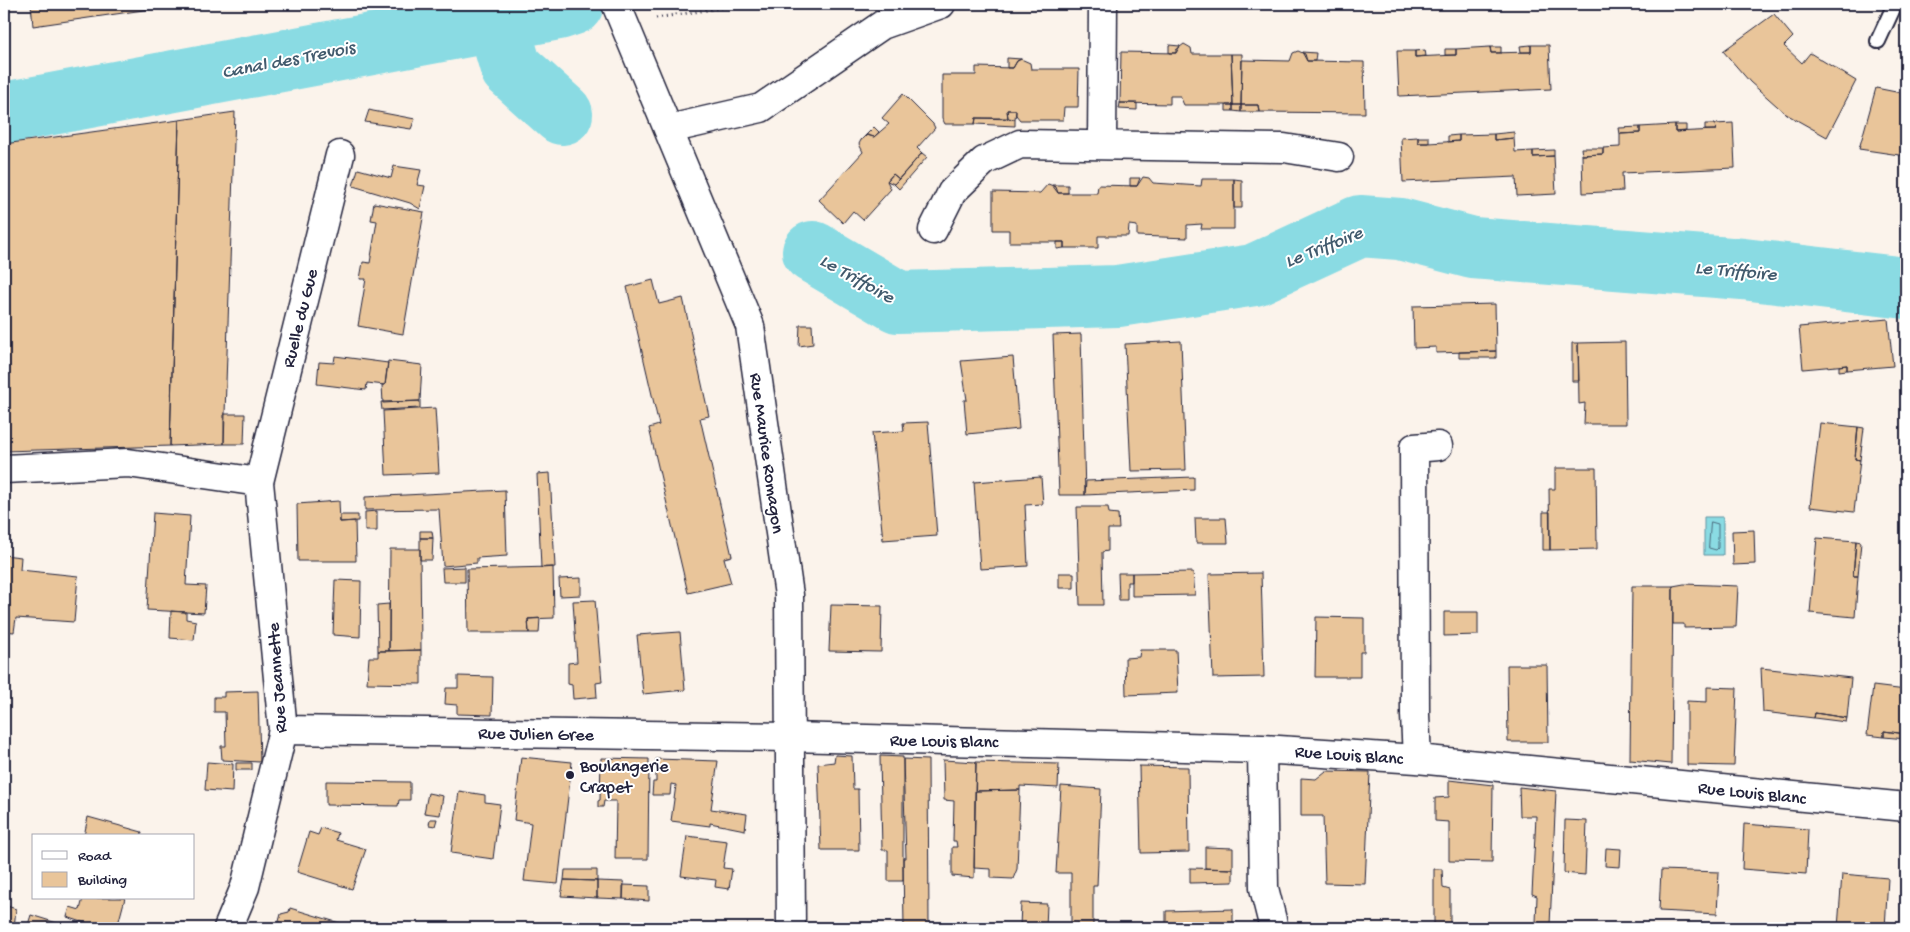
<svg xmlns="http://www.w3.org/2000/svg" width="1910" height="932" viewBox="0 0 1910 932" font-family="'Gochi Hand',sans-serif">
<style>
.water{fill:#8adbe3;stroke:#6091a0}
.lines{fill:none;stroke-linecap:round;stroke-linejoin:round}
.shore{stroke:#4c6c7e;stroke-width:1}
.river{stroke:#8adbe3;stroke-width:62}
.building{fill:#e9c59a;stroke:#22223b}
.lane-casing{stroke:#22223b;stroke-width:18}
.street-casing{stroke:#22223b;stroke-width:31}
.secondary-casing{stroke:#22223b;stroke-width:31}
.path{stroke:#22223b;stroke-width:3;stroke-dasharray:1 4;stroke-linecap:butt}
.lane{stroke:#fff;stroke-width:14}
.street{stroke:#fff;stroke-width:28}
.secondary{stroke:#fff;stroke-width:28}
.poi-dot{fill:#22223b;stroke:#fff;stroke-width:2}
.labels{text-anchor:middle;stroke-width:4;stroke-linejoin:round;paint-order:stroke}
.street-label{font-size:18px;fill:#22223b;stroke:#fff}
.poi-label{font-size:18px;fill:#22223b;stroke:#fff;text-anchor:start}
.water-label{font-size:19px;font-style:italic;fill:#415a6d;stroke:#fff}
</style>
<rect width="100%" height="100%" fill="#fbf3eb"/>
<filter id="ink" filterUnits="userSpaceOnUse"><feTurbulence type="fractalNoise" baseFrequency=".02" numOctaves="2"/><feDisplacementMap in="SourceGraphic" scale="10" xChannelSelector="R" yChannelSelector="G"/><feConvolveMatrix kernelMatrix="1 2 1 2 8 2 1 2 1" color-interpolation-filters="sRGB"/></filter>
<g filter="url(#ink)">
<path class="water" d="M1704 517H1723V555H1704Z"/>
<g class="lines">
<path class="shore" d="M1711 522 1718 524V548L1716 550 1709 548Z"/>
<path class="river" d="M497 20 511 68 562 114
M4 113 558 9 573 4
M813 252 898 302 1118 296 1254 275 1360 226 1400 229 1473 248 1743 269 1906 288"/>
</g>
<path class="building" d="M31 4H185L33 26Z
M1774 14 1793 37 1784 46 1802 63 1810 53 1856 81 1827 137 1786 114 1750 82 1723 51Z
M1184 44 1191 48 1192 54H1231L1233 105H1184L1180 96H1170V104L1120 103 1121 52 1176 53V50Z
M1169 45 1180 46 1176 53H1169Z
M1531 45V52H1521L1520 46Z
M1531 45H1549L1551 89 1399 96 1397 51H1415V57L1456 55V49L1490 47 1491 53 1531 52Z
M1490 47H1501V53H1491Z
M1445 49H1456V55H1445Z
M1425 50 1426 56 1415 57V51Z
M1298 51 1305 54 1307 61 1364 62 1365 113 1259 112 1258 105H1241L1242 60 1290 61 1293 53Z
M1302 52 1316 53 1315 61H1307Z
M1231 54H1242L1241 105H1233Z
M1007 58 1021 59 1017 61 1013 68H1007Z
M1021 59 1030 63 1031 69H1079L1078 107H1064L1063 120H1020L1016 115V110H1007L1008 118H976L975 124H945L942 118V75H976V67L1013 68 1017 61Z
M1876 88 1906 94V156L1859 149Z
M903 94 933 124 935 128 917 148 922 153 899 179 893 174 887 181 891 189 863 220 853 211 843 223 819 200 863 152 859 144 861 140 867 135 874 137 889 124 882 118Z
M1120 103H1137V110L1119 109Z
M1226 105H1233V111H1226Z
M1233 105H1241V112L1233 111Z
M1241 105H1258L1259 112H1241Z
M369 110 373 111 415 119 411 129 365 122Z
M1007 110H1016L1015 119 1008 118Z
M235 112 224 444 170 446 179 120Z
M976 118 1015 119V126L975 124Z
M179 120 170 446 4 451V144Z
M1733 123 1735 168 1622 173 1623 191 1583 193 1582 155 1603 154V148L1620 147V134L1640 133V127L1675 125V132L1716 130 1715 124Z
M1705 124H1715L1716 130H1705Z
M1675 125H1686V131L1675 132Z
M874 127 879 132 874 137 867 135 861 140Z
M1640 127V133L1620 134 1619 128Z
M1514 132V138L1494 140V134Z
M1494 134V140L1514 138 1515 152 1533 151V157L1554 156 1556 194 1517 196 1516 177 1403 182 1401 138 1418 137V143H1429L1459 141V135Z
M1459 135V141L1448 142V136Z
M1418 137H1429V143H1418Z
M1581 148H1603V154L1582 155Z
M1554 150V156L1533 157V151Z
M922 153 927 157 899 189 894 184Z
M394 166 421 170 417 185 425 186 420 209 410 203 353 186 358 169 391 178Z
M893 174 899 179 894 184 887 181Z
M1143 177 1149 178 1153 183 1201 186 1202 179H1234V229H1201L1202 224 1187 225V238L1137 236V226L1129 225 1128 236H1098V248H1064V242H1009V230H993V192L1040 193 1048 184 1056 187 1058 193H1097L1098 185 1137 186Z
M1130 178H1140L1137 186H1130Z
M1234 179 1242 180V208H1234Z
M1052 185H1068V193H1058Z
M374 203 424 212 403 334 358 326 366 279H360L363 262 370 263 377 221 371 220Z
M1057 242H1064V248L1057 249Z
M653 280 659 304 683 298 709 416 700 418 732 556 724 558 731 583 688 593 649 428 659 425 627 287Z
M1495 304 1496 351 1436 353V347L1414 348 1413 306Z
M1888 319 1893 366 1847 370V365L1803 369 1799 327Z
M800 325H812L813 344 799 346Z
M1081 334 1085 495H1059L1053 335Z
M1181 341 1186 470 1131 471 1125 344Z
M1625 342 1626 424H1584L1585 403 1579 404 1578 343Z
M1572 343H1578L1579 381H1572Z
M1496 351V358H1459V352Z
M335 356 388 363 385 385 367 383 366 390 317 384 319 362 334 363Z
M1013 357 1019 429 967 434 964 400H967L961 361Z
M388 361 422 365 420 401 383 403 382 385H385Z
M1847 365V370L1839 371V366Z
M420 401V408L382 410 381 402Z
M435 408 439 473 386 475 383 411Z
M224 414H245L244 444H224Z
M928 422 937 536 883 540 872 433 904 431 903 423Z
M1820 423 1858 427 1855 459 1860 460 1854 512 1810 507Z
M1858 427 1864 428 1860 460 1855 459Z
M1555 468H1596L1597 549 1550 550 1549 489H1555Z
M550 473 555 567 541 568 537 474Z
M1041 477 1043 504 1025 505 1028 566 980 569 974 482Z
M1194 477V490L1085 495 1086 481Z
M505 490 507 556 477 558V563L443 566 439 509 365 510V497Z
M339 501 340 522 355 521 356 561H298L297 504Z
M1077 507H1108L1109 513 1118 514 1119 529H1108V551L1102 552 1103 605H1080Z
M377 511V531H365V512Z
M1543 512H1550V550H1543Z
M153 513 190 516 186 585 206 586 204 613 147 610Z
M340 515H358V521L340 522Z
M1195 518H1226L1228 543H1196Z
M1754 530 1755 564 1733 565 1732 531Z
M420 531H432L433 538H420Z
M420 538H433L432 560H420Z
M1817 538 1856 541 1853 576H1858L1855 617 1810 613Z
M1856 541 1861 542 1858 576H1853Z
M390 549H420L421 650 389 651Z
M4 555 21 557 20 570 78 576 74 622 16 618 14 632 4 631Z
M465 567V582H443L442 568Z
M553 567 554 618 528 619 529 633H468L467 569Z
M1193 572 1195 595 1132 596V573Z
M1059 573H1074V588H1059Z
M1118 573H1132V582H1127V600H1119Z
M1261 573 1264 677 1213 678 1209 574Z
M581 578V595L560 596 559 579Z
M335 580 361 581 360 637 333 635Z
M1684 584 1738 586 1736 627 1684 628V624H1673V586Z
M1632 586H1673L1671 764 1630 760Z
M595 600 602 682 596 683 597 697 573 699 572 685 568 684V663L577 662 573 601Z
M389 604V651H378L377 605Z
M831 605 882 606 881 652 829 651Z
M171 611 186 612V619L196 621 194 640 170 638Z
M1444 612H1478V635L1444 636Z
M1316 617 1364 618V652H1360V677H1315Z
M540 618 539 633H529L528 619Z
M680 632 685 690 643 694 637 635Z
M421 650V684L367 683 369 657H378V651Z
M1140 650H1176L1178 693 1126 695 1125 658 1139 657Z
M1507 665H1547L1548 742H1508Z
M1761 668 1851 678 1847 718 1815 713 1814 718 1763 712Z
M458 676 493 677 492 715 457 714V705L445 704 446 688H458Z
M1873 686 1906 690V734L1884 731V737L1867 735Z
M1707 687 1737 688 1734 766 1687 765V701L1707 702Z
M258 691 260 762 222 760 221 746H226L225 712H214V697H224V692Z
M1815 713 1847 718 1846 722 1814 718Z
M1884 731 1906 734V739L1884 737Z
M835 755 852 756 853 789H858L859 850H821L818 764 834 762Z
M880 756 903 757V881H888V850H882Z
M521 757 572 762 558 884 524 881 531 823 514 820Z
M601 758 649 759 648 859H615L616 801H604L603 807H598V801L600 800Z
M656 759 718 761 711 809 747 814 745 830 710 823V826L671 821 676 785 671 784 670 795H652L653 782H656Z
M903 759 928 760 929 928H904L903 858H906Z
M943 760 976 762 974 878 952 876V847H957L956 841H953L954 801 944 800Z
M207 762 233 764 232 792 205 790Z
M976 762 1059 764 1058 788 1020 786V790L975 791Z
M236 763H252V770H236Z
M1139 766 1188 767 1189 852 1141 853Z
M1326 771 1370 772 1365 884 1325 883 1323 816H1301V778L1316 779Z
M1449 780 1493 785 1492 862 1449 861V822L1435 821V798L1449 797Z
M326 781 410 782V800H399L398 806 326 805Z
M1061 786 1101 789 1097 886H1093V928H1071V873H1056Z
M1519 787 1556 791 1550 925 1536 923 1537 896 1532 894 1536 816H1520Z
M1020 790 1017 869 1013 879 991 878V869L974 868 975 791Z
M459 791 485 795V802L500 804 493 859 451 853Z
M428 793 443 796 440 815 424 813Z
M88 817 142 832 141 836H84Z
M430 819H437L435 826 429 825Z
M1565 820 1587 821 1585 875 1564 873Z
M1744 824 1808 829 1806 874 1742 869Z
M321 828 338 833 336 840 366 849 352 889 297 872 309 832 318 835Z
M687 836 727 841 723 868 732 869 729 889 715 887 716 880 681 876Z
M1205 847 1233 848V869L1205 868Z
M1606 848 1621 849 1620 867 1605 866Z
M1190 868 1233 869V882L1190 883Z
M1434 869H1442L1443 888 1450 890V928H1434Z
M565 870H597V881L564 880Z
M1661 870 1719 872 1717 914 1659 911Z
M1842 874 1888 878 1885 928H1838Z
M564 880 597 881V898L561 896Z
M597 881 624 882 623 899 597 898Z
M623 885 649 886V901L623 899Z
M83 898H125L117 928H100L67 917 70 907 80 910Z
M1021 903 1047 904 1046 928H981V925L1020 927Z
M7 906 16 909 14 928H4Z
M290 908 356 928H281L278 925 281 914 289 912Z
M1233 909V928H1166V911Z
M31 915 60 924 69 928H27Z
M1886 922 1906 924V928H1885Z"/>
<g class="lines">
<defs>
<path id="lane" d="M1878 41 1895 4"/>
<path id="street" d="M1102 145 1103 4
M933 230 952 192 984 161 1020 144 1284 148 1339 157
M4 469 128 463 259 482
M283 730 789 737 1262 749 1417 759 1906 807
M1262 749 1264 888 1274 928
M1417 759 1415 715 1414 448 1438 446
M228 928 245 887 283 730 259 482 340 155"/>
<path id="secondary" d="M616 4 750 326 789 595 791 928
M669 129 761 108 882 25 941 4"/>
</defs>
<use href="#lane" class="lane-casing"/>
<use href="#street" class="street-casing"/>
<use href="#secondary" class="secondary-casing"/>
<path class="path" d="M656 18 746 4"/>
<use href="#lane" class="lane"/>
<use href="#street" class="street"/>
<use href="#secondary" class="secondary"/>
</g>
</g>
<circle class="poi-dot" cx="570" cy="775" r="5"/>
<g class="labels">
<g class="street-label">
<text transform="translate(299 318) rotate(-76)" y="6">Ruelle du Gue</text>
<text transform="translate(768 453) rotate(82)" y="6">Rue Maurice Romagon</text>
<text transform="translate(276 678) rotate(-94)" y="6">Rue Jeannette</text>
<text transform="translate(536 733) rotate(1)" y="6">Rue Julien Gree</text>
<text transform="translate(944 740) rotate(1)" y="6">Rue Louis Blanc</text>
<text transform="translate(1349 754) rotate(4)" y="6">Rue Louis Blanc</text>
<text transform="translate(1752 792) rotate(6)" y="6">Rue Louis Blanc</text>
</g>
<g class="poi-label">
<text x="580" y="771">Boulangerie<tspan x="580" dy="21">Crapet</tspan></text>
</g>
<g class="water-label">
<text transform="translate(288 58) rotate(-11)" y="7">Canal des Trevois</text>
<text transform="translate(1323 245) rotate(-22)" y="7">Le Triffoire</text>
<text transform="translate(1736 269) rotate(5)" y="7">Le Triffoire</text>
<text transform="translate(858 277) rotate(29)" y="7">Le Triffoire</text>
</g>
</g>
<rect width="1910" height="932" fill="none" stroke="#fff" stroke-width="20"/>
<rect x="10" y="10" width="1890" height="912" fill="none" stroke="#22223b" stroke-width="2" filter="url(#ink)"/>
<rect x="32" y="834" width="162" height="65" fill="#ffffff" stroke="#a7a7b1"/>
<rect x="42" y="851" width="25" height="8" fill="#ffffff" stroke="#a7a7b1"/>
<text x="78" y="860" font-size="15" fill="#22223b">Road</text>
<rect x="42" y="872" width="25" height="15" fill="#e9c59a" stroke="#a7a7b1"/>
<text x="78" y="884" font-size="15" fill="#22223b">Building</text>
</svg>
